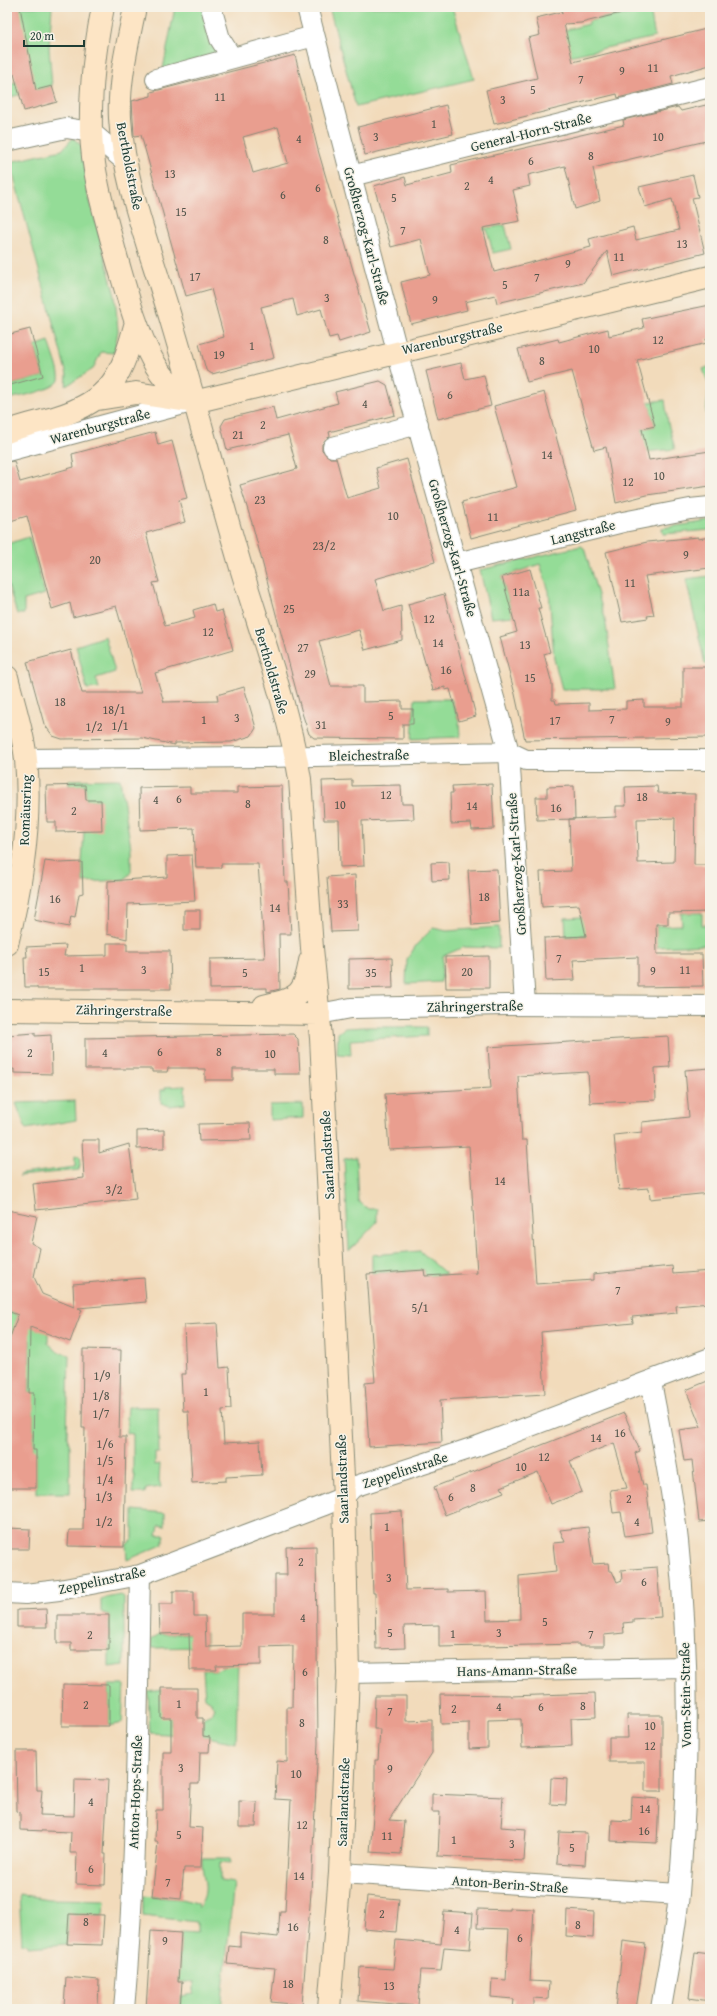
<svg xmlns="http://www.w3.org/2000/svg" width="717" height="2016" viewBox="0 0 717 2016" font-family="'Gentium Book Plus',serif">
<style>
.green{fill:#94dc97;stroke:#5a8c66}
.building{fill:#e99e8f;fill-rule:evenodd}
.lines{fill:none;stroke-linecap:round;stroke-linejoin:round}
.street-casing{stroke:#888c78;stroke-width:22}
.secondary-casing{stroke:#888c78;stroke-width:24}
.street{stroke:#fff;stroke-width:20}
.secondary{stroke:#fde5c5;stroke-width:22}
.labels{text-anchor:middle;stroke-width:3;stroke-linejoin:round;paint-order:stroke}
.number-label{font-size:12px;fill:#52554b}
.street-label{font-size:14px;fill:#1f3d34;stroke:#f7f3e8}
</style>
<rect width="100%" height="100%" fill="#f7f3e8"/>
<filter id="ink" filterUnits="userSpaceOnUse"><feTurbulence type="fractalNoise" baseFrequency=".025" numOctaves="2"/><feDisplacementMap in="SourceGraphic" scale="8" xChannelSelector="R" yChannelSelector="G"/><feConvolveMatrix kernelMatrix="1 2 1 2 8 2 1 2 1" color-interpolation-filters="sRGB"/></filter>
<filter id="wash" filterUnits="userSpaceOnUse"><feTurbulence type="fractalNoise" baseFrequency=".012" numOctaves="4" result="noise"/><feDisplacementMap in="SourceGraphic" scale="16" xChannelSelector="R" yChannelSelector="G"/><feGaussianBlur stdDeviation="0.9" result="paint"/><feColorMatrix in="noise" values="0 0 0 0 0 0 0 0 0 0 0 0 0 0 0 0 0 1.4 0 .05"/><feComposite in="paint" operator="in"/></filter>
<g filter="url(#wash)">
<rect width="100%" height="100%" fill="#f2dbbb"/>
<path class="green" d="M20 7H52L49 48 52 86 7 98V84L26 80Z
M175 7H211L223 52 163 69Z
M329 7H452L474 79 356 107Z
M650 10 655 37 569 56 565 30 589 24V21C610 16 629 15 650 10Z
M73 138 82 146 88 193 115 296 118 331 114 353 101 352 93 369 66 386 67 375 10 162 62 150Z
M485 209 489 228 505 225 511 249 493 253 487 229 471 234Z
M49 341C51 349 61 372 59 380 56 390 18 397 7 399V386L43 376 35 346Z
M710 366V429L706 412 709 386 703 369Z
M665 400 668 423 675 449 646 452 642 429 655 426 648 402Z
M710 521V530L663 534 662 528Z
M29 537 45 594 24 600V614H17L7 582V544Z
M581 546 584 548 605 618 615 689H562L554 659 549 591 540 564 502 577 513 616 491 618 480 570Z
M710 576V664H705L686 579Z
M105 636 115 672 96 678 99 688 87 689 76 646Z
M415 699H451L459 721 460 737 412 739Z
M120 779 131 848V872L124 880 83 882 82 862 84 831 101 800H86L85 785 69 786V780Z
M681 913H702V925H707L706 945 656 947V926L682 925Z
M582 917 598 924 587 947 585 935 566 937 565 918Z
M499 927V948L464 947 443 956 441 982 406 984 407 959 417 944 433 928 447 931Z
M365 1027H427V1036L350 1040 351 1055 337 1054 338 1033 345 1028Z
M185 1086V1104L170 1106 161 1103V1090H165V1087Z
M75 1101 76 1120 26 1129 16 1103Z
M303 1104V1118L270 1120V1105Z
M75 1156H78L81 1159 79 1170 19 1176 21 1174 75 1167Z
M356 1157 358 1201 368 1209H377V1222L349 1251 344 1159Z
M420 1251 446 1274 425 1276 424 1270 372 1273V1255Z
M7 1311 18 1315 16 1321 48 1333V1343L58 1352 69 1355 67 1437 70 1446V1493H36V1451L33 1450V1393H29L30 1340H7Z
M128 1407H158L159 1453H155V1465L160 1464 159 1480 161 1487 146 1489 145 1493H132L135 1476 133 1475V1434L126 1433Z
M133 1510 165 1513V1526L159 1525 157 1535H165L162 1545 127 1560 126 1545 133 1539Z
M120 1595 124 1597V1665L109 1667V1615L101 1612V1599Z
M206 1633V1647L152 1648 151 1639 160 1634Z
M238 1657 236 1743 203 1736V1718L211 1714 214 1707 211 1702 205 1698 203 1670H217Z
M109 1685H124L122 1723 109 1726Z
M161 1690 171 1718V1725L183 1735 150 1733 148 1692Z
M202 1858H230L231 1863 220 1862V1880L234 1882 221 2009H180L181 1996 194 1994V1982H178L181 1932 197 1933V1922L143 1916V1896L181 1899 197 1903 198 1908C212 1889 201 1878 202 1858Z
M19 1894 48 1899 105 1900 104 1915 69 1914 67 1944 28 1947V1944H22Z"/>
<g id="blocks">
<path class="building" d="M7 7H20L36 90 52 86 57 102 24 111 14 74 7 76Z
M561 7H620L621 13 581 23 564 24 573 62 710 28V65L671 76 673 84 618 98 617 94 613 95 494 124 486 90 537 78 528 38 540 35 536 18 561 12 562 14Z
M295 55 318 150 371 332 339 342 337 336 329 338 321 309 297 316 293 299 261 307 274 358 212 374 206 370 199 344 224 337 211 289 186 296 141 135 134 136 132 101 151 96V92ZM278 127 288 163 253 173 243 137Z
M710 104V140L593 168 600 201 575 209 565 166 528 175 530 186 513 190 520 221 483 228 494 272 591 247 589 239 633 227 636 240 679 230 672 199 645 207 639 187 693 175 698 197 692 198 705 253 613 276 607 251 583 283 497 303 495 295 465 302 467 310 411 324 401 282 430 275 421 239 391 247 374 186 405 177 407 185 452 173 451 165 624 125 623 120 678 107 681 111Z
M446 105 453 134 365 155 358 127Z
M710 305V339H706L707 343 637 360 655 426 642 429 649 460 710 451V486L647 495 616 503 606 447 594 450 572 371 527 382 518 349 558 339 559 342 608 329 609 336 644 328 642 319Z
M30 329 43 376 7 386V335Z
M461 363 465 379 484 375 491 406 438 419 426 371Z
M380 381 387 385 395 415 329 432 330 436 322 444V450L330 458H336L347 498 381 488 376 468 407 459 435 562 375 579 384 611 401 606 402 640 365 650 359 630 319 641 331 686H363V702L402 701V709H413V724H403V739L314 738 309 734 302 713 252 523 240 485 297 469 288 435 227 450 221 426 225 419 273 407 276 420 338 403 335 392Z
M544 392 576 510 471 538 462 502 517 487 494 406Z
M155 432 158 445 172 441 187 498 179 500 185 522 146 533 159 582 153 583 165 626 195 618 193 610 213 604 215 612 222 610 233 650 155 673 164 702 218 701 217 695 244 687 256 728 251 736 231 742 175 743V745L142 738 62 739 53 736 44 724 27 662 71 650 82 693H141L116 606 73 617 70 603 52 609 27 516 7 522V462L14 461 20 482 74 467 72 454Z
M698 537V539L710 537V568L645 576 654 615 647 616 648 618 622 622 606 552 647 542Z
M530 569 541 608H538L550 652 544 654 552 684V700H555L556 704 589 703V710L626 709V701L644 700V707H683V667H710V737L525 740 515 694 500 637 517 632 502 577Z
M444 594 476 716 459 721 450 689 445 690V687L433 690 408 604Z
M352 780V786L401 785 402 804H413L414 819 362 821 364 866 340 867 339 820H324L322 781Z
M492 784 494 829 472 830 471 823 451 824 450 793H453L452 786Z
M85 785 86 800H101L102 831 56 832V822H47L46 786Z
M282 786 285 882H288L291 934H279L280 989 267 992V988L210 989V959L265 958 258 864H221V868H196L194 828 140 830 139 788 190 787V793H237V787Z
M574 786 575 819 537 820 536 797H547V787Z
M657 786 658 793 695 794 694 865H710V912L668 913V924H656L657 954H702L703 986 638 987V957L573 960 575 980 546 981 544 938 586 936 579 905 542 907 540 872 571 871 569 819 616 817V806H626L625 787ZM675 818 674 862 638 863 637 819Z
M192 855 195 901 128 904 127 939 107 934 108 881 167 877V856Z
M45 861 60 863 82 862 83 893 79 894 75 917 71 916 69 927 34 920Z
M449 862 450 880 432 881 431 863Z
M497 869 500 923 472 925 468 870Z
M355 875 358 931 331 932 327 877Z
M184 910H200V930H184Z
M107 943H127V951H170L171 989H37V987H25L24 957H27L26 947 66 945 64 956 107 955Z
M489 956V988H446L445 957Z
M392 958 393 988 349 989V959Z
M35 1033V1036L51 1035 52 1074 14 1073V1069L7 1070V1035Z
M293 1034 298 1039 300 1074H274V1069H233V1080H205V1069H198V1068H168L167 1072H152V1069H85V1038Z
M668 1036 670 1067 655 1068 656 1100 590 1103 588 1072 518 1076 522 1140H527L536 1284 593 1280V1274L672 1266 673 1274 710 1271V1303L676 1306 677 1313 632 1317 633 1323 541 1332 545 1394 440 1400 442 1442 369 1447 365 1383 375 1382 367 1274 424 1270 425 1276 477 1273 469 1146 389 1150 385 1094 491 1088 488 1047Z
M710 1068V1193L650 1199 649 1188 619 1190 614 1135 642 1132V1122L689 1117 685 1070Z
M250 1123 251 1140 199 1141 198 1124Z
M164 1130V1148L137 1149V1131Z
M82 1140H99V1153L129 1144 136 1199 36 1210 33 1184 84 1178Z
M7 1210 37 1216 31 1243 40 1248 34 1277 42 1294 74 1307 73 1284 144 1278 146 1302 78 1308 82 1310 70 1342 30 1327 29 1393H34L33 1450H36V1488H7V1340H9L18 1315 7 1311Z
M217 1323 220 1368 229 1367 231 1409 222 1410 224 1443 260 1441 262 1475 226 1477V1481L192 1483 188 1411H183L181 1374H186L184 1325Z
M83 1349 121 1350 119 1437H126L124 1547 68 1546 69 1530H83L85 1428H82Z
M710 1380V1521L699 1522 692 1460 684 1461 679 1430 701 1427 686 1390Z
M624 1413 640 1451 635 1453 643 1485H646L652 1532 625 1536 621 1512 613 1513 610 1490 627 1488 614 1443 570 1461 582 1492 551 1504 538 1472 501 1487 504 1492 445 1515 434 1487Z
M402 1511 406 1590 448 1589V1592L486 1591 487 1620 520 1619 519 1576 556 1572 553 1543 565 1542 560 1530 588 1527 593 1564 608 1563 609 1571H612L617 1582 622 1580 621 1570 657 1567 661 1617 633 1619V1622L623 1623 624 1633 604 1635V1646H579V1644L439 1647V1625L404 1626 405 1648 376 1649 375 1593H373L370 1513Z
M7 1528 30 1529 29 1549H7Z
M316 1546 318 1743 311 1892 302 2005 271 2002 275 1968 227 1964 229 1946 240 1947V1933L278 1937 280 1911H285L291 1800 275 1799 277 1761 287 1762V1707H292L293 1646 261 1647V1665L216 1666 217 1670H190L189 1633 160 1634 159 1604H173V1591H194V1616H205L206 1647 242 1646V1614H275V1575H287L286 1547Z
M46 1609 47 1627H17V1610Z
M57 1615H109V1650H71V1643H57Z
M63 1684 109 1685V1726H62Z
M161 1688H197V1718H203V1736L210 1737 209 1752H200L199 1784H191L189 1827 203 1828 201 1868H184L181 1899 152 1896 158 1842H155L156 1810H163V1752H171V1718H161Z
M595 1693 596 1717 571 1718 572 1746 522 1748 521 1719 488 1720V1748L469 1749V1723L441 1724 440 1694 511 1695V1696Z
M375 1696H406V1721L432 1720V1753L389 1820 404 1821 401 1854 370 1852 375 1793V1760H378L380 1729H374Z
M627 1715H662V1791H645V1762H609V1738H628Z
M16 1751H36L37 1790H42L40 1815 74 1816 75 1779 108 1780 104 1854H106L105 1885 76 1884 77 1853H70L71 1832 20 1830V1812L17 1811Z
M551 1778 567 1779 566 1805 550 1804Z
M432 1794 503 1797 501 1827 526 1829 524 1861 438 1856 440 1812H432Z
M632 1797 659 1799 657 1843 611 1841 612 1820 631 1821Z
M239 1801 257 1802 256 1827H239Z
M559 1832 587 1833 585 1865 557 1863Z
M367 1896 399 1899 396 1932 364 1929Z
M510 1908 534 1909 530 1981 549 1982 548 1999 533 1998V2009H513L514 1999 491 1997 492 1979 506 1980 509 1929 477 1928 478 1909 510 1910Z
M567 1910 594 1912 593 1938 566 1936Z
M444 1911 473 1913 470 1949 444 1947 441 1971 421 1970 418 2006 358 2001 360 1967 393 1969 396 1940 441 1944Z
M69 1914 104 1915 102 1945 67 1944Z
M151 1931 181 1933 178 1982H182L180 2009H146Z
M623 1941 646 1944 636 2009H616Z
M695 1952 710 1954V2001L689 1998Z
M66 1977 99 1980 98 2009 64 2007Z"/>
</g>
</g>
<g filter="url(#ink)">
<use href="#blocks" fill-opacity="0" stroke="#888c78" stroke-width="1"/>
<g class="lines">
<defs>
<path id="street" d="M211 7 220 39 232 58
M307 7 401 366 509 752 525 1005
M156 79 314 36
M7 141 66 128 91 132 126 162
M351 176 710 87
M333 447 418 424
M7 451 191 402
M457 563 623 522 690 509 710 507
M26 759 266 757 509 752 526 760H710
M319 1014 351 1008 506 1005 710 1006
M651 1382C661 1435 672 1488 678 1541 690 1657 689 1777 679 1893 676 1932 667 1971 661 2009
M7 1593 25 1594 59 1590 140 1575 322 1506 344 1497 353 1487 478 1446 710 1358
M348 1673 686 1667
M340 1873 679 1894
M124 2009C137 1865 137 1720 140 1575"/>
<path id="secondary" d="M103 7C95 47 90 90 91 131 92 173 105 215 116 256 126 290 135 327 152 359 161 376 174 390 191 400
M135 7C128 43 118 81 120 118 124 187 152 254 171 320 196 403 217 487 242 571 263 639 288 708 300 779L312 948 321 1038 344 1497 348 1673 340 1873 329 2009
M98 399 136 393 194 402 710 277
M7 432C23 425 41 422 57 417 112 400 122 375 136 322
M7 677C13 702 24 735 26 760 32 822 22 884 7 944
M264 1006C297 998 304 997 310 961
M7 1010 319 1014"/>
</defs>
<use href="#street" class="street-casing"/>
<use href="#secondary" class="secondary-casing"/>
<use href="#street" class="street"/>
<use href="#secondary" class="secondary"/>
</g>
</g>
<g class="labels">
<g class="number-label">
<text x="653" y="72">11</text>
<text x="622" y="75">9</text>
<text x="581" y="84">7</text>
<text x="533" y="94">5</text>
<text x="220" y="101">11</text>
<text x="503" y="104">3</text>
<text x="434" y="128">1</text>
<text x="376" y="141">3</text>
<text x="658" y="141">10</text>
<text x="299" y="143">4</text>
<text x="591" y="160">8</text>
<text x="531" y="165">6</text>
<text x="170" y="178">13</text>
<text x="491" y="184">4</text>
<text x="467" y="190">2</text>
<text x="318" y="192">6</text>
<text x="283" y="199">6</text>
<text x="394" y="202">5</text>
<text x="181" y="216">15</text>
<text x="403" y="235">7</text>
<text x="326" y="244">8</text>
<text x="682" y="248">13</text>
<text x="619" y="261">11</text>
<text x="568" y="268">9</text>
<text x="195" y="281">17</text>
<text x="537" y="282">7</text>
<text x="505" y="289">5</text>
<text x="327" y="302">3</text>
<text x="435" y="304">9</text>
<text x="658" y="344">12</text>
<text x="252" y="350">1</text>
<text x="594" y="353">10</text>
<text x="219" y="359">19</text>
<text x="542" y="365">8</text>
<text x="450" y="399">6</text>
<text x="365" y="408">4</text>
<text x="263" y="429">2</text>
<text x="238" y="439">21</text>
<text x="547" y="459">14</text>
<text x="659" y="480">10</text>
<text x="628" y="486">12</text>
<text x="260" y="504">23</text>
<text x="393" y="520">10</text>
<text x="493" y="521">11</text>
<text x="324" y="550">23/2</text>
<text x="686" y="559">9</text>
<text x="95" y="564">20</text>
<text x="630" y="587">11</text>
<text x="521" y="596">11a</text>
<text x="289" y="613">25</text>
<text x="429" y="623">12</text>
<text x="208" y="636">12</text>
<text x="438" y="647">14</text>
<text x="525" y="649">13</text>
<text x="303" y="652">27</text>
<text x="446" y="674">16</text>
<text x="310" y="678">29</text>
<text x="530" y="682">15</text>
<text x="60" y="706">18</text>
<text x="114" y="714">18/1</text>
<text x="391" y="720">5</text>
<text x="237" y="722">3</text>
<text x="204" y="724">1</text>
<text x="612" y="724">7</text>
<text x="555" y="725">17</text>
<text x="668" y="726">9</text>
<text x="321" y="729">31</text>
<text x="120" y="730">1/1</text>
<text x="94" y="731">1/2</text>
<text x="386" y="799">12</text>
<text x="642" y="801">18</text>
<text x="179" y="803">6</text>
<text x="156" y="804">4</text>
<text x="248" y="808">8</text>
<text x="340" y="809">10</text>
<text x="472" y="810">14</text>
<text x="556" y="812">16</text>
<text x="74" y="815">2</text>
<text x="484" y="901">18</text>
<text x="55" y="903">16</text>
<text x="343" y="908">33</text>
<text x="275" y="912">14</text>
<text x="559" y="963">7</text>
<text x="82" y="972">1</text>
<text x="144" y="974">3</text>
<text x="685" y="974">11</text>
<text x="653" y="975">9</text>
<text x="44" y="976">15</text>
<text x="467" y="976">20</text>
<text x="245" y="977">5</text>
<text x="371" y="977">35</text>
<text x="160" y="1056">6</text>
<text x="219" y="1056">8</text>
<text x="30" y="1057">2</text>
<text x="105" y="1057">4</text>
<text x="270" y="1058">10</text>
<text x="500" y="1185">14</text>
<text x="114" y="1194">3/2</text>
<text x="618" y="1295">7</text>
<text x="420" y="1312">5/1</text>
<text x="102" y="1380">1/9</text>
<text x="206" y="1396">1</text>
<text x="101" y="1400">1/8</text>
<text x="101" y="1418">1/7</text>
<text x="620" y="1437">16</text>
<text x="596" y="1442">14</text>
<text x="105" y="1448">1/6</text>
<text x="544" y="1461">12</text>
<text x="105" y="1465">1/5</text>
<text x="521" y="1471">10</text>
<text x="105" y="1484">1/4</text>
<text x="473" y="1492">8</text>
<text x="104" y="1501">1/3</text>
<text x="451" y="1501">6</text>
<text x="629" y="1503">2</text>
<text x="104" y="1526">1/2</text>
<text x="637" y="1526">4</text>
<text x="387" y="1531">1</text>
<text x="301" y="1566">2</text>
<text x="389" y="1582">3</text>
<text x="644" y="1586">6</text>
<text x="303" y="1622">4</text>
<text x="545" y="1626">5</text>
<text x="390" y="1637">5</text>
<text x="499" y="1637">3</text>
<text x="453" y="1638">1</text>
<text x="90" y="1639">2</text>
<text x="591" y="1639">7</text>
<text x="305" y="1676">6</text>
<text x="179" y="1708">1</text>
<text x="86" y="1709">2</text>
<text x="583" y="1710">8</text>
<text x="499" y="1711">4</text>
<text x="541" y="1711">6</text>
<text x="454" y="1713">2</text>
<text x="390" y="1716">7</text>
<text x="302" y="1727">8</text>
<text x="650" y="1730">10</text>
<text x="650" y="1750">12</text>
<text x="181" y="1772">3</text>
<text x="390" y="1773">9</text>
<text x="296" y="1778">10</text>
<text x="91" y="1806">4</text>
<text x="645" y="1813">14</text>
<text x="302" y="1829">12</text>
<text x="644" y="1835">16</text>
<text x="179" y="1839">5</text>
<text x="387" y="1840">11</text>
<text x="454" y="1844">1</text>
<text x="512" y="1848">3</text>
<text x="572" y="1852">5</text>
<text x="91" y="1873">6</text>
<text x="299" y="1880">14</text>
<text x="168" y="1887">7</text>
<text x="382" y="1918">2</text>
<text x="86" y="1926">8</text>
<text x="578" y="1929">8</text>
<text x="293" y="1931">16</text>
<text x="457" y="1934">4</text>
<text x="520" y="1942">6</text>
<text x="165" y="1945">9</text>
<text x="288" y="1988">18</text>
<text x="389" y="1990">13</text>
</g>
<g class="street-label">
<text transform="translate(531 132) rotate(-14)" y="5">General-Horn-Straße</text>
<text transform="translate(130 166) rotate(79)" y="5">Bertholdstraße</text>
<text transform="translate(367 236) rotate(75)" y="5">Großherzog-Karl-Straße</text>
<text transform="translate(452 338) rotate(-13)" y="5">Warenburgstraße</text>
<text transform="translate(100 426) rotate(-15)" y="5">Warenburgstraße</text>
<text transform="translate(583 532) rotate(-14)" y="5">Langstraße</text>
<text transform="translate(453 548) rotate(74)" y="5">Großherzog-Karl-Straße</text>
<text transform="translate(272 671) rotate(74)" y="5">Bertholdstraße</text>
<text transform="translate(369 755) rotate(-1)" y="5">Bleichestraße</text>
<text transform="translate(25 810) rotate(-88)" y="5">Romäusring</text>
<text transform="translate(516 864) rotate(-94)" y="5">Großherzog-Karl-Straße</text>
<text transform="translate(475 1006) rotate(-1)" y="5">Zähringerstraße</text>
<text transform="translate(124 1010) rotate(1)" y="5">Zähringerstraße</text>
<text transform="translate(327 1155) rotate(-93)" y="5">Saarlandstraße</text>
<text transform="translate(405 1470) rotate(-18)" y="5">Zeppelinstraße</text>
<text transform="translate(342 1479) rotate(-92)" y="5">Saarlandstraße</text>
<text transform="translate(102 1580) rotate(-12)" y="5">Zeppelinstraße</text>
<text transform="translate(517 1670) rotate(-1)" y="5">Hans-Amann-Straße</text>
<text transform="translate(685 1695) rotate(-91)" y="5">Vom-Stein-Straße</text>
<text transform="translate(135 1792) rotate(-88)" y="5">Anton-Hops-Straße</text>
<text transform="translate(343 1802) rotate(-88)" y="5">Saarlandstraße</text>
<text transform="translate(510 1884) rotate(4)" y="5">Anton-Berin-Straße</text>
</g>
</g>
<rect width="717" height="2016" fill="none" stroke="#f7f3e8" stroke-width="24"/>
<path d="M24 40v6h60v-6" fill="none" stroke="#1f3d34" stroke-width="2"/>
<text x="30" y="40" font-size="12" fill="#1f3d34" stroke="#f7f3e8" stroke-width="3" paint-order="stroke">20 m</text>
</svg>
